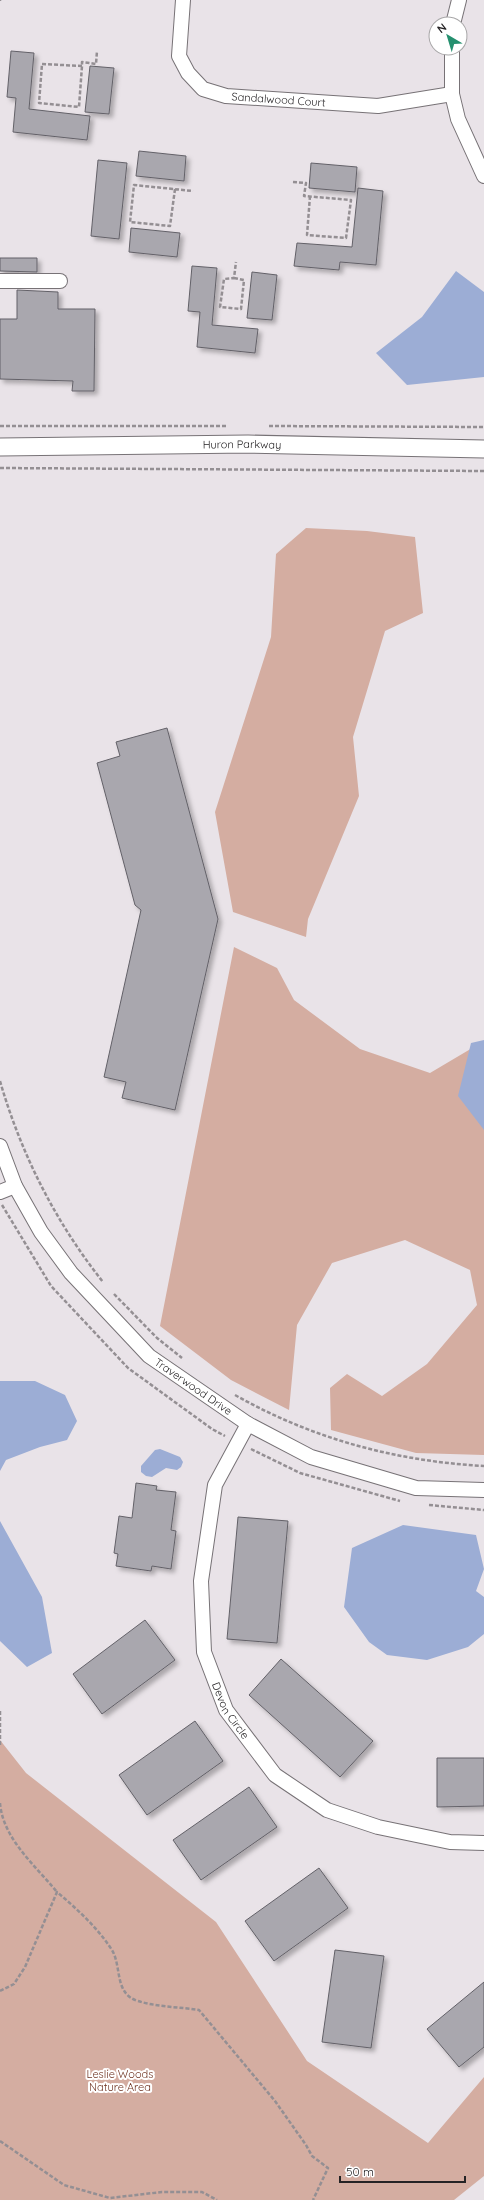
<svg xmlns="http://www.w3.org/2000/svg" width="484" height="2200" viewBox="0 0 484 2200" font-family="Quicksand,sans-serif">
<style>
.green{fill:#d4ada1}
.water{fill:#9cadd5}
.building{fill:#a9a7ae;stroke:#636168;filter:url(#shadow)}
.lines{fill:none;stroke-linecap:round;stroke-linejoin:round}
.minor-casing{stroke:#777276;stroke-width:16}
.tertiary-casing{stroke:#777276;stroke-width:19}
.path{stroke:#948f93;stroke-width:2.5;stroke-dasharray:4 2;stroke-linecap:butt}
.minor{stroke:#fff;stroke-width:14}
.tertiary{stroke:#fff;stroke-width:17}
.labels{text-anchor:middle;stroke-width:4;stroke-linejoin:round;paint-order:stroke}
.street-label{font-size:11px;fill:#252325;stroke:#fff}
.park-label{font-size:11px;fill:#6e3220;stroke:#fff}
</style>
<defs>
<filter id="shadow"><feDropShadow dx="3.5" dy="3.5" stdDeviation="2" flood-color="#0004"/></filter>
</defs>
<rect width="100%" height="100%" fill="#e9e3e8"/>
<path class="green" d="M306 528 367 531 415 537 423 613 385 631 353 737 359 796 308 919 306 937 233 912 215 812 271 637 276 554Z
M234 947 277 968 294 1000 360 1049 430 1073 484 1041V1455L416 1453 331 1430 330 1388 347 1374 382 1396 427 1364 477 1305 470 1270 405 1240 332 1263 297 1325 289 1410 231 1380 160 1326Z
M0 1740 26 1773 216 1922 307 2061 428 2143 484 2077V2176L454 2200H0Z"/>
<path class="water" d="M456 271 484 292V377L407 385 376 353 422 317Z
M484 1040V1130L458 1096 471 1043Z
M0 1381H35L65 1395 77 1421 67 1440 40 1447 6 1460 0 1471Z
M160 1449 180 1457 183 1462 181 1467 177 1470 166 1468 152 1477 146 1476 141 1472V1466L155 1450Z
M0 1521 42 1597 52 1653 27 1667 0 1641Z
M403 1525 476 1535 484 1569 476 1591 484 1597V1634L468 1647 427 1660 387 1655 369 1642 344 1607 352 1548Z"/>
<path class="building" d="M11 51 34 53 29 109 90 116 87 140 13 132 16 98 7 97Z
M90 66 114 68 109 114 85 112Z
M139 151 186 156 184 181 136 176Z
M98 160 127 163 119 239 91 236Z
M311 163 357 167 355 192 309 188Z
M358 188 383 191 376 265 340 262 339 270 294 266 297 243 352 247Z
M131 228 180 233 177 257 129 252Z
M0 258H37V272L0 271Z
M192 266 217 268 212 325 258 329 255 353 197 347 200 312 188 311Z
M252 272 277 275 272 320 247 318Z
M17 290 58 292V309H95L94 391H72L73 381 0 379V319H17Z
M167 728 218 919 175 1110 122 1098 126 1082 104 1077 141 910 135 905 97 763 120 756 116 742Z
M136 1483 157 1486 156 1490 176 1492 171 1530 176 1531 171 1569 152 1566 151 1571 116 1566 118 1554 114 1553 119 1516 132 1518Z
M238 1517 288 1521 277 1643 227 1639Z
M145 1620 175 1660 102 1714 73 1674Z
M281 1659 373 1741 340 1777 249 1695Z
M195 1721 223 1761 147 1815 119 1775Z
M437 1758H484V1806L437 1807Z
M249 1787 277 1827 201 1880 173 1840Z
M319 1868 348 1908 274 1961 245 1921Z
M335 1950 384 1956 371 2048 322 2042Z
M484 1982V2047L459 2067 427 2029Z"/>
<g class="lines">
<defs>
<g id="minor">
<path id="s1" d="M183 0 179 56 188 73 203 89 226 96 378 106 452 94"/>
<path d="M453 24 459 0"/>
<path d="M452 48V94L458 119 484 176"/>
<path d="M0 281H60"/>
<path id="s2" d="M0 1146 15 1186 41 1232 71 1273 149 1356 248 1424 311 1457 416 1488 484 1490"/>
<path d="M0 1192 15 1186"/>
<path id="s3" d="M248 1424 215 1485 201 1581 204 1652 226 1710 275 1775 327 1810 378 1827 450 1842 484 1843"/>
</g>
<g id="tertiary">
<path id="s4" d="M0 447 248 444 484 449"/>
</g>
</defs>
<use href="#minor" class="minor-casing"/>
<use href="#tertiary" class="tertiary-casing"/>
<path class="path" d="M0 1V0
M82 66 42 64 39 103 79 107 82 66V62L96 64 97 51
M293 182 306 183 304 196 351 200 346 238 307 235 310 196
M175 189 170 226 130 222 134 185 193 191
M234 278 244 280 241 309 220 307 224 279 234 278 236 262
M0 426H226
M269 426 484 427
M0 468 484 471
M0 1081C21 1154 56 1223 103 1282
M2 1205 51 1286 128 1368 212 1429 225 1436
M114 1294 157 1338 182 1358
M235 1395C313 1439 395 1461 484 1466
M251 1449 300 1473 400 1501
M429 1505 484 1510
M0 1711V1745
M0 1803C3 1839 35 1865 57 1892
M0 1991 14 1984 25 1967 57 1892C77 1909 97 1927 112 1950 122 1967 114 1994 138 2001 157 2007 180 2007 199 2010L275 2101 306 2145 312 2156 328 2168 313 2200
M0 2141 64 2185 110 2198 162 2192H202L217 2200"/>
<use href="#minor" class="minor"/>
<use href="#tertiary" class="tertiary"/>
</g>
<g class="labels">
<g class="street-label">
<text dy="4" stroke="none"><textPath href="#s1" startOffset="174">Sandalwood Court</textPath></text>
<text dy="4" stroke="none"><textPath href="#s4" startOffset="242">Huron Parkway</textPath></text>
<text dy="4" stroke="none"><textPath href="#s2" startOffset="314">Traverwood Drive</textPath></text>
<text dy="4" stroke="none"><textPath href="#s3" startOffset="302">Devon Circle</textPath></text>
</g>
<g class="park-label">
<text x="120" y="2078">Leslie Woods<tspan x="120" dy="13">Nature Area</tspan></text>
</g>
</g>
<g transform="translate(448 36) rotate(322)"><circle r="19" fill="#ffffff" stroke="#a8a7a8"/>
<path d="M0-3L7 15L0 10L-7 15Z" fill="#25906f"/>
<text y="-6" font-size="11" font-weight="bold" text-anchor="middle" fill="#252325">N</text>
</g>
<path d="M340 2176v6h125v-6" fill="none" stroke="#252325" stroke-width="2"/>
<text x="346" y="2176" font-size="12" fill="#252325" stroke="#ffffff" stroke-width="3" paint-order="stroke">50 m</text>
</svg>
